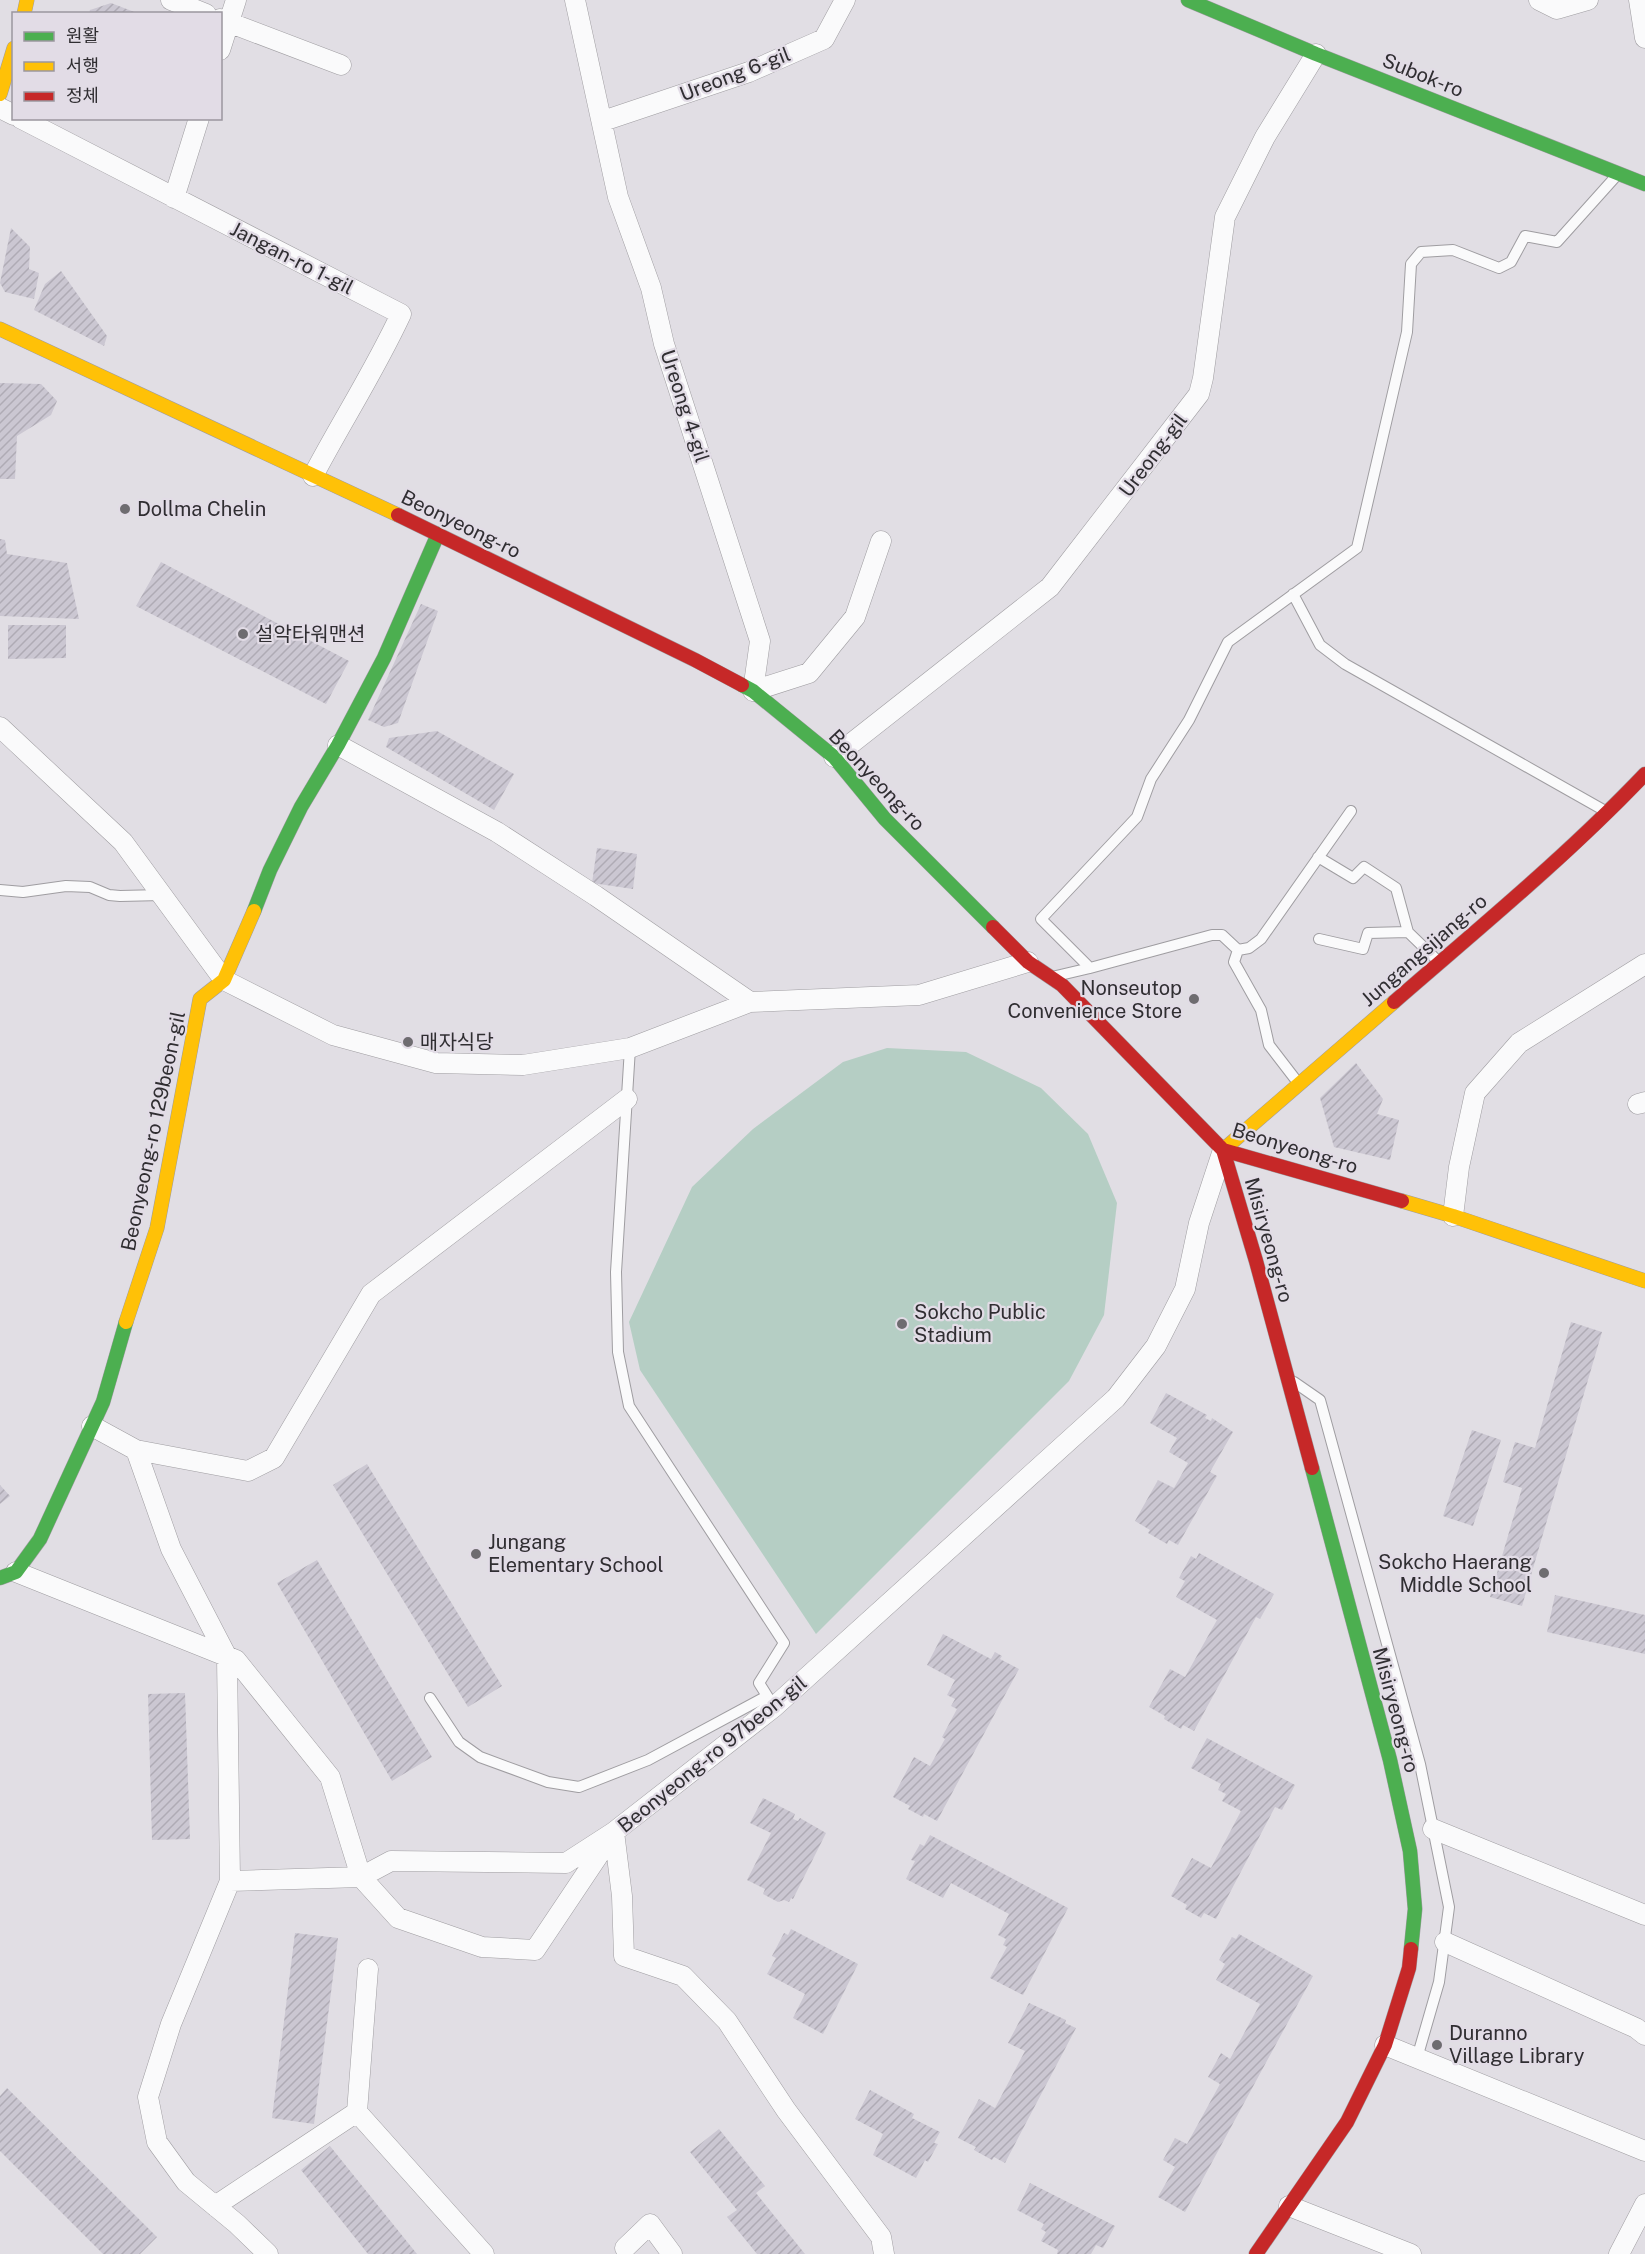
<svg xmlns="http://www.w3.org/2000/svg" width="1645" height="2254" viewBox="0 0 1645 2254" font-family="'Public Sans','Noto Sans KR',sans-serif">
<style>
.garden{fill:#b5cec4}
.building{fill:url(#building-hatch)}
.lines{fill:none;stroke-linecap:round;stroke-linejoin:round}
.lane-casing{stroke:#9f9da1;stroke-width:12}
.street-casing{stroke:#9f9da1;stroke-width:21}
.fast-casing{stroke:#9f9da1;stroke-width:15}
.slow-casing{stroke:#9f9da1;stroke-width:15}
.jam-casing{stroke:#9f9da1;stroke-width:15}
.lane{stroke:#fafafb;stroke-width:10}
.street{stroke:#fafafb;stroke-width:20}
.fast{stroke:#4caf50;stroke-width:14}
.slow{stroke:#ffc107;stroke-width:14}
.jam{stroke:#c62828;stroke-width:14}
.poi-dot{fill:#6e6c70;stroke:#e2dce6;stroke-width:2}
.labels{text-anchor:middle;stroke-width:4.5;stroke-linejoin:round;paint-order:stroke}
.street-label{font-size:20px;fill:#302e32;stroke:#e2dce6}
.poi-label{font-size:20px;fill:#302e32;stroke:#e2dce6;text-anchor:start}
</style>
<defs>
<pattern id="building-hatch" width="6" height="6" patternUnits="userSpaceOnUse" patternTransform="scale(1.5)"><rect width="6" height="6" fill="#cbc7d2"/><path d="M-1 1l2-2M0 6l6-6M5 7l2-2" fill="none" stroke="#afabb5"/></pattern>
</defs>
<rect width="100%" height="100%" fill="#e1dee4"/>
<path class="garden" d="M887 1048 966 1052 1041 1088 1088 1134 1117 1203 1104 1315 1069 1381 816 1634 640 1370 629 1322 692 1187 753 1129 843 1062Z"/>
<path class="building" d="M111 3 137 13V14H89L90 10Z
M11 228 30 247 29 269 39 273 34 299 5 292 0 283Z
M61 271 107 336 104 346 34 310 45 284Z
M0 383 41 384 57 401 51 415 17 436 15 479H0Z
M0 539 5 540 7 554 67 563 79 619 0 616Z
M161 562 349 661 326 704 136 606Z
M421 604 438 611 398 723 384 727 368 720Z
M8 625H66V658L8 659Z
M437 731 514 774 494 810 386 747 389 738Z
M597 848 637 854 633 889 592 883Z
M1356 1063 1383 1099 1377 1114 1399 1120 1390 1160 1334 1147 1320 1098Z
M1571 1322 1602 1332 1522 1606 1490 1597 1522 1488 1503 1482 1515 1442 1535 1448Z
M1166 1393 1207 1415 1205 1418 1211 1421 1212 1418 1233 1432 1210 1472 1217 1476 1178 1545 1169 1540 1167 1544 1148 1533 1150 1530 1135 1521 1158 1480 1174 1488 1188 1463 1169 1452 1177 1438 1150 1423Z
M1472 1430 1501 1440 1473 1526 1443 1516Z
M367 1464 502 1686 468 1707 333 1485Z
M0 1485 10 1496 0 1504Z
M1199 1553 1274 1594 1260 1619 1256 1617 1194 1731 1183 1725 1181 1729 1164 1719 1165 1716 1149 1707 1170 1669 1185 1677 1217 1620 1176 1597 1185 1581 1179 1578 1191 1556 1196 1559Z
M317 1560 432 1757 392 1781 277 1583Z
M1555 1595 1645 1615V1654L1547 1632Z
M943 1634 991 1659 995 1652 1002 1656 1000 1659 1019 1669 937 1821 924 1814 923 1817 908 1809 910 1806 893 1797 914 1757 930 1766 945 1739 942 1737 957 1709 951 1706 955 1699 947 1695 955 1680 927 1665Z
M185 1693 190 1839 152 1840 148 1694Z
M1207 1738 1295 1785 1282 1810 1275 1807 1216 1919 1204 1913 1201 1918 1185 1909 1187 1905 1171 1896 1192 1858 1211 1868 1241 1811 1222 1801 1226 1794 1218 1790 1221 1784 1191 1768Z
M763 1798 795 1814 793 1819 798 1821 800 1818 826 1833 793 1899 791 1898 789 1902 784 1900 778 1902 763 1894 765 1889 747 1880 771 1833 750 1823Z
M930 1835 1068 1908 1023 1995 990 1978 1007 1947 1003 1945 1006 1939 998 1935 1009 1914 951 1883 943 1898 906 1879 915 1861 911 1860 920 1844 924 1846Z
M791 1929 858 1964 823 2034 793 2018 805 1994 767 1974 776 1958 772 1956 784 1933 788 1935Z
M295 1933 338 1938 314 2124 272 2118Z
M1239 1934 1313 1976 1185 2212 1158 2197 1175 2167 1163 2160 1175 2138 1187 2144 1220 2084 1208 2077 1221 2053 1230 2059 1260 2004 1216 1980 1225 1964 1219 1960 1232 1937 1236 1939Z
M1029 2003 1066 2020 1065 2023 1076 2028 1005 2163 994 2157 992 2160 974 2150 976 2147 958 2138 979 2099 995 2108 1025 2051 1008 2043Z
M7 2088 157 2237 140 2254H103L0 2151V2096Z
M870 2090 914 2114 912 2118 940 2132 934 2143 938 2144 928 2162 925 2160 916 2178 873 2155 883 2134 855 2119Z
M719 2129 765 2186 756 2193 805 2254H757L727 2217 737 2210 690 2152Z
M330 2146 417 2254H368L301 2170Z
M1030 2183 1115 2226 1103 2248 1096 2245 1091 2254H1057L1058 2250 1041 2241 1046 2232 1041 2229 1044 2224 1017 2210Z"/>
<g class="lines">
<defs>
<path id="lane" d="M1293 594 1320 645 1345 664 1607 812
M1318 857 1353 878 1364 867 1396 888 1408 932 1439 962
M0 890 23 892 66 886 90 887 109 895 120 896 162 895
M1319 939 1363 949 1368 933 1408 932
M1238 950 1234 962 1261 1010 1269 1045 1299 1084
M1090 968 1212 935H1222L1238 950 1249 948 1261 939 1351 811
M1056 976 1090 968 1041 919 1137 817 1151 779 1189 720 1228 642 1357 548 1407 332 1411 264 1421 252 1453 250 1499 268 1511 262 1525 236 1557 242 1618 174
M630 1048 616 1272 618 1352 629 1406 784 1643 759 1683 774 1707
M1294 1382 1320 1400 1420 1764 1449 1907 1439 1982 1417 2058
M430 1698 459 1742 480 1757 548 1782 579 1787 648 1760 767 1696"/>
<path id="street" d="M171 0 206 14
M575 0 618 197 651 288 664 344 760 641 753 691 809 673 855 617 881 541
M1539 0 1557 9 1588 0
M1639 0 1645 38
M220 19 341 65
M220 50 236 0
M0 108 14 115
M20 118 401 314C375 370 342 421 313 476
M603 121 749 72 824 39 845 0
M174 198 199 118
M0 727 123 842 224 980 333 1035 436 1063 523 1065 630 1048 750 1002 919 995 1028 962
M338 745 497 832 596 896 750 1002
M834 757 1050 587 1199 394 1203 378 1225 217 1265 137 1316 54
M1638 1104 1645 1102
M1453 1216 1459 1167 1475 1093 1519 1043 1645 964
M92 1426 136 1450 248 1471 274 1458 371 1294 627 1099
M136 1450 171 1549 227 1657 230 1881 171 2024 148 2097 157 2142 186 2182 237 2224 268 2254
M16 1572 236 1660 330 1777 361 1877 398 1918 482 1947 535 1950 614 1832 774 1707 1116 1398 1156 1346 1185 1289 1199 1223 1223 1150
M1433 1829 1645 1915
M230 1881 361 1877 391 1861 566 1863 614 1832 622 1896 624 1956 683 1976 727 2021 786 2110 881 2237 884 2254
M1445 1942 1636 2028 1645 2035
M368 1969 357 2112 484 2254
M1385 2045 1645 2151
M215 2206 357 2112
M1289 2206 1411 2254
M625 2248 650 2224 672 2254
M1619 2254 1645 2204"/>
<path id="fast" d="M1188 0 1316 54 1645 184
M742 685 753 691 834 757 885 819 993 927
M254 911 270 870 301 807 338 745 384 658 438 534
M1312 1468 1390 1760 1410 1851 1415 1909 1411 1949
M0 1578 16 1572 40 1539 103 1402 126 1322"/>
<path id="slow" d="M24 14 27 0
M0 94 14 48
M0 329 398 515
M1223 1150 1394 1002
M1402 1201 1453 1216 1645 1281
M126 1322 157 1228 200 999 224 980 254 911"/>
<path id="jam" d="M398 515 695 660 742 685
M993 927 1028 962 1062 985 1223 1150 1402 1201
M1394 1002C1479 928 1567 856 1645 774
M1223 1150 1256 1261 1312 1468
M1256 2254 1347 2122 1385 2045 1409 1968 1411 1949"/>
</defs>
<use href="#lane" class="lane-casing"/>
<use href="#street" class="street-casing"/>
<use href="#fast" class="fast-casing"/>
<use href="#slow" class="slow-casing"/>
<use href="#jam" class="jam-casing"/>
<use href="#lane" class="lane"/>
<use href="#street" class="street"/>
<use href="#fast" class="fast"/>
<use href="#slow" class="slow"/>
<use href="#jam" class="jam"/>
</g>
<g class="poi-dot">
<circle cx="125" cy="509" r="6"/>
<circle cx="243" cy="634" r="6"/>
<circle cx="1194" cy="999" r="6"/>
<circle cx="408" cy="1042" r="6"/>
<circle cx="902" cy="1324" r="6"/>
<circle cx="476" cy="1554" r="6"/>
<circle cx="1544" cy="1573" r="6"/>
<circle cx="1437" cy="2045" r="6"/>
</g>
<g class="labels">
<g class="street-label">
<text transform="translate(735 74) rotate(-21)" y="7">Ureong 6-gil</text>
<text transform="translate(1423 75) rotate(22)" y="7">Subok-ro</text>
<text transform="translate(292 258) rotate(27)" y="7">Jangan-ro 1-gil</text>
<text transform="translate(685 406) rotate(72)" y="7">Ureong 4-gil</text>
<text transform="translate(1153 455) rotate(-53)" y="7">Ureong-gil</text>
<text transform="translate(461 524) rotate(26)" y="7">Beonyeong-ro</text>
<text transform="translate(877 780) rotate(47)" y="7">Beonyeong-ro</text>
<text transform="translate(1424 950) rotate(-41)" y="7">Jungangsijang-ro</text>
<text transform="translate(153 1131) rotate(-78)" y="7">Beonyeong-ro 129beon-gil</text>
<text transform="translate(1295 1148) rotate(17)" y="7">Beonyeong-ro</text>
<text transform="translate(1269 1240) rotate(74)" y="7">Misiryeong-ro</text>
<text transform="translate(1396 1710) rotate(75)" y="7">Misiryeong-ro</text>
<text transform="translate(712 1754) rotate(-39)" y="7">Beonyeong-ro 97beon-gil</text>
</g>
<g class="poi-label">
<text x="137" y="516">Dollma Chelin</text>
<text x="255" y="641">설악타워맨션</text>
<text x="1182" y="995" text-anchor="end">Nonseutop<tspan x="1182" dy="23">Convenience Store</tspan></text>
<text x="420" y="1049">매자식당</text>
<text x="914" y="1319">Sokcho Public<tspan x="914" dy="23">Stadium</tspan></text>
<text x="488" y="1549">Jungang<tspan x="488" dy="23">Elementary School</tspan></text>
<text x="1532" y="1569" text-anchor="end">Sokcho Haerang<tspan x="1532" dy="23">Middle School</tspan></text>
<text x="1449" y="2040">Duranno<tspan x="1449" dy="23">Village Library</tspan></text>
</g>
</g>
<rect x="12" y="12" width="210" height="108" fill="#e2dce6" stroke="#9b969e" stroke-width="1.5"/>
<rect x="24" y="32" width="30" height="9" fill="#4caf50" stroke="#9b969e" stroke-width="1.5"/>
<text x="66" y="42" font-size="18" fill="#302e32">원활</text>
<rect x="24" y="62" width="30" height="9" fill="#ffc107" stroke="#9b969e" stroke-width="1.5"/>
<text x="66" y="72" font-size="18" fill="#302e32">서행</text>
<rect x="24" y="92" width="30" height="9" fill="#c62828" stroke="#9b969e" stroke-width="1.5"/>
<text x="66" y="102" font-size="18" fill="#302e32">정체</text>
</svg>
